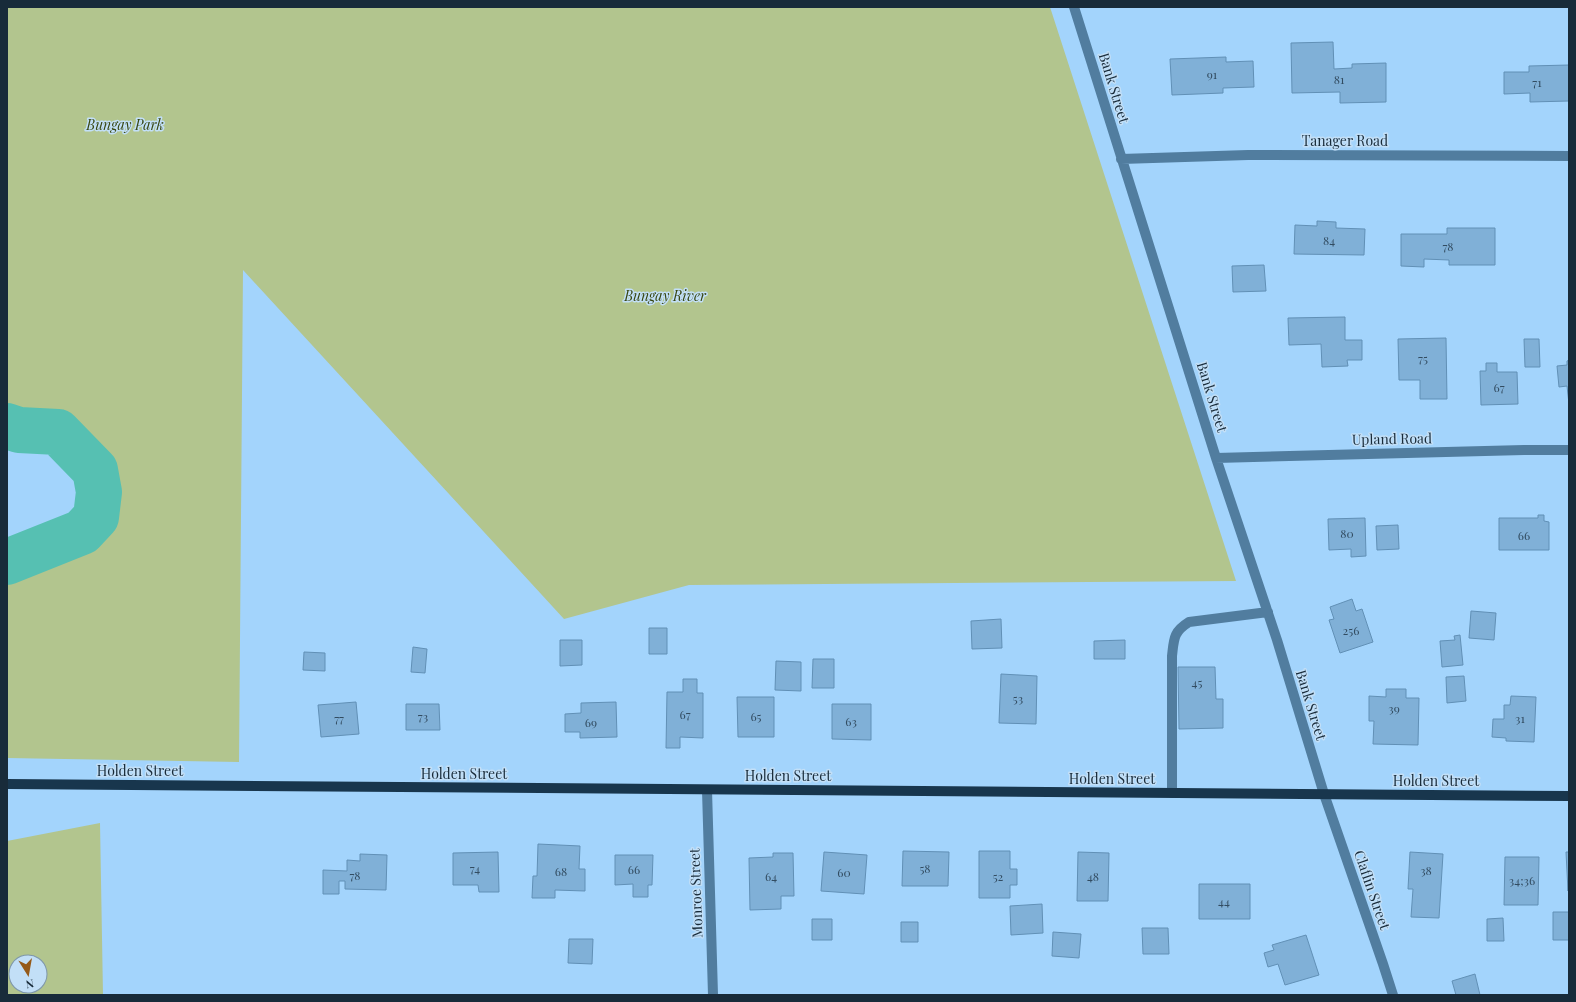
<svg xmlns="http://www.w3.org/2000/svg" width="1576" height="1002" viewBox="0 0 1576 1002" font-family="'Playfair Display',serif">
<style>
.green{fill:#b2c58e;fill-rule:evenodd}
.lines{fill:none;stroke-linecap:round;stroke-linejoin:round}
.river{stroke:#56c0b2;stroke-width:46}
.building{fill:#80b0d7;stroke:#6190b6}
.minor{stroke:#517d9f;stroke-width:10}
.major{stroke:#18364d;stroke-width:10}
.labels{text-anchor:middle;stroke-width:3;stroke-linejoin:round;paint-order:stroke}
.number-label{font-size:12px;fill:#324c61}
.street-label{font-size:14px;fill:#182b3a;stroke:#c2dff7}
.park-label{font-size:14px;font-style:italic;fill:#374610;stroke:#c2dff7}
</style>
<rect width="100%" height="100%" fill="#a3d4fc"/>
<path class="green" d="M7 7H1050L1236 581 689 585 564 619 243 270 239 762 7 758V562L82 532 96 517 99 492 95 470 58 432 19 430 7 426Z
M100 823 103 995H7V841ZM16 962H40V986H16Z"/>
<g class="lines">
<path class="river" d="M7 426 19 430 58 432 95 470 99 492 96 517 82 532 7 562"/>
</g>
<path class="building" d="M1333 42 1334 69 1352 68V64L1386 63V102L1340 103V92L1292 93 1291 43Z
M1226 57V62L1253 61 1254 87 1223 88V93L1172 95 1170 59Z
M1569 65V101L1530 102V93L1504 94V72H1529V66Z
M1317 221 1336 222V228L1365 229 1364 255 1294 254 1295 225 1317 226Z
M1447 228H1495V265H1449V260L1424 259V267L1401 266V234H1447Z
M1264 265 1266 291 1233 292 1232 266Z
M1345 317V340H1362V360H1347L1348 366 1322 367 1321 344 1289 345 1288 318Z
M1446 338 1447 399H1420V380H1399L1398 339Z
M1524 339H1539L1540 367H1525Z
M1569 360V404L1567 386 1559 387 1557 366 1567 365V361Z
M1486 363H1497V372H1517L1518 404 1481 405 1480 371H1486Z
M1538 515H1544V521L1549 522V550H1499V518H1538Z
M1365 518 1366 556 1351 557V549L1329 550 1328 519Z
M1398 525 1399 549 1377 550 1376 526Z
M1352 599 1356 611 1362 609 1373 642 1340 653 1329 620 1334 619 1330 607Z
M1471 611 1496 613 1494 640 1469 638Z
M1001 619 1002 648 972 649 971 621Z
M649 628H667V654H649Z
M1460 635 1463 665 1442 667 1440 641 1455 640 1454 636Z
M560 640H582V665L560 666Z
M1125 640V659H1094V641Z
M413 647 427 649 425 673 411 672Z
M304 652 325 653V671L303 670Z
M813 659H834V688H812Z
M776 661 801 662V691L775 690Z
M1178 667H1215L1216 699H1223V728L1179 729Z
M1001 674 1037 676 1036 724 999 723Z
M1464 676 1466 701 1447 703 1446 677Z
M683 679H697V693H703V738L680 737V748H666L667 692H683Z
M1386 689H1406V698H1419L1418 745 1373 744 1374 721H1369V696L1386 697Z
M1511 696 1536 697 1534 742 1506 741V738L1492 737 1493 719H1504V705H1510Z
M737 697H774V737H738Z
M356 702 359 734 321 737 318 705Z
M616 702 617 737 580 738V732H565V714L581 713V703Z
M406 704H439L440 730H406Z
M832 704H871V740L832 739Z
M538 844 580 846 579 869H585V891L555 890V898H532L533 876H537Z
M903 851 949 852 948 886H902Z
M979 851H1010V869H1017V885H1010V898H979Z
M498 852 499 892H479L478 885H453V853Z
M824 852 867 855 864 894 821 891Z
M1078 852 1109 853 1108 901H1077Z
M1410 852 1443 854 1439 918 1411 917 1413 889H1408Z
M1566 852H1569L1568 891Z
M773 853H793L794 896H781V909L750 910 749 858 773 857Z
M360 854 387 855 386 890 345 889V881H339V894H323V870L347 871V860L360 861Z
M615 855H653L652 885H648V897H633V884L615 885Z
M1505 857H1539L1538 905H1504Z
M1199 884H1250V919H1199Z
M1042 904 1043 933 1011 935 1010 906Z
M1553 912H1569V940H1553Z
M1503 918 1504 941H1487V919Z
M812 919H832V940H812Z
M901 922H918V942H901Z
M1142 928H1168L1169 954H1143Z
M1053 932 1081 934 1079 958 1052 956Z
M1306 935 1319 975 1285 985 1278 964 1268 967 1264 953 1274 950 1272 945Z
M569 939H593L592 964 568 963Z
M1475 974 1480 995H1456L1452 981Z"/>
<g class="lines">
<path class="minor" d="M1074 7 1216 458 1277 640 1324 794 1383 964 1393 995
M1121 159 1248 155 1569 156
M1216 458 1524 450H1569
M707 790 713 995
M1172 793V656C1174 639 1173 632 1189 622L1268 612"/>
<path class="major" d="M7 784 1569 796"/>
</g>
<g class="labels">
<g class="number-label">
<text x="1212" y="79">91</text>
<text x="1339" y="84">81</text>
<text x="1537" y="87">71</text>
<text x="1329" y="245">84</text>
<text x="1448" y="251">78</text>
<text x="1423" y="363">75</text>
<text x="1499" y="392">67</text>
<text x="1347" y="538">80</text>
<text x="1524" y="540">66</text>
<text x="1351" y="635">256</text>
<text x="1197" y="687">45</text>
<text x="1018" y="703">53</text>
<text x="1394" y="713">39</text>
<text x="685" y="719">67</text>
<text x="423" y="721">73</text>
<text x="756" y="721">65</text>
<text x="339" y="723">77</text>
<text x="1520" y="723">31</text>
<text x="851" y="726">63</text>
<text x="591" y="727">69</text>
<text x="475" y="873">74</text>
<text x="925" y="873">58</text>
<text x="634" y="874">66</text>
<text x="1426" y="875">38</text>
<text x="561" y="876">68</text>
<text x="844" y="877">60</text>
<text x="355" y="880">78</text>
<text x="771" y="881">64</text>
<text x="998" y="881">52</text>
<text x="1093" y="881">48</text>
<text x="1522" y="885">34;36</text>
<text x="1224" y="906">44</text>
</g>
<g class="street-label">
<text transform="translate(1114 88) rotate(73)" y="5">Bank Street</text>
<text x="1345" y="146">Tanager Road</text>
<text transform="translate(1212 397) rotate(73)" y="5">Bank Street</text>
<text transform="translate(1392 439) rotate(-1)" y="5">Upland Road</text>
<text transform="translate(1311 705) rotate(73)" y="5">Bank Street</text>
<text x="140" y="776">Holden Street</text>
<text x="464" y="779">Holden Street</text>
<text x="788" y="781">Holden Street</text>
<text x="1112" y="784">Holden Street</text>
<text x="1436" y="786">Holden Street</text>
<text transform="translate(1372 890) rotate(71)" y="5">Claflin Street</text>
<text transform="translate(696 893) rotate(-92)" y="5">Monroe Street</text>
</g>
<g class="park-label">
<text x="125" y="130">Bungay Park</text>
<text x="665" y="301">Bungay River</text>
</g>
</g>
<rect width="1576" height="1002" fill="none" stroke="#182b3a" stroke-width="16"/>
<g transform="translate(28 974) rotate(169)"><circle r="19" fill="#c2dff7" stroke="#7e97ab"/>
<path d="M0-3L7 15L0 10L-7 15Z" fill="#955a19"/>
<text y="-6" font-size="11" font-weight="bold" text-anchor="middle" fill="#182b3a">N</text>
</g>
</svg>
